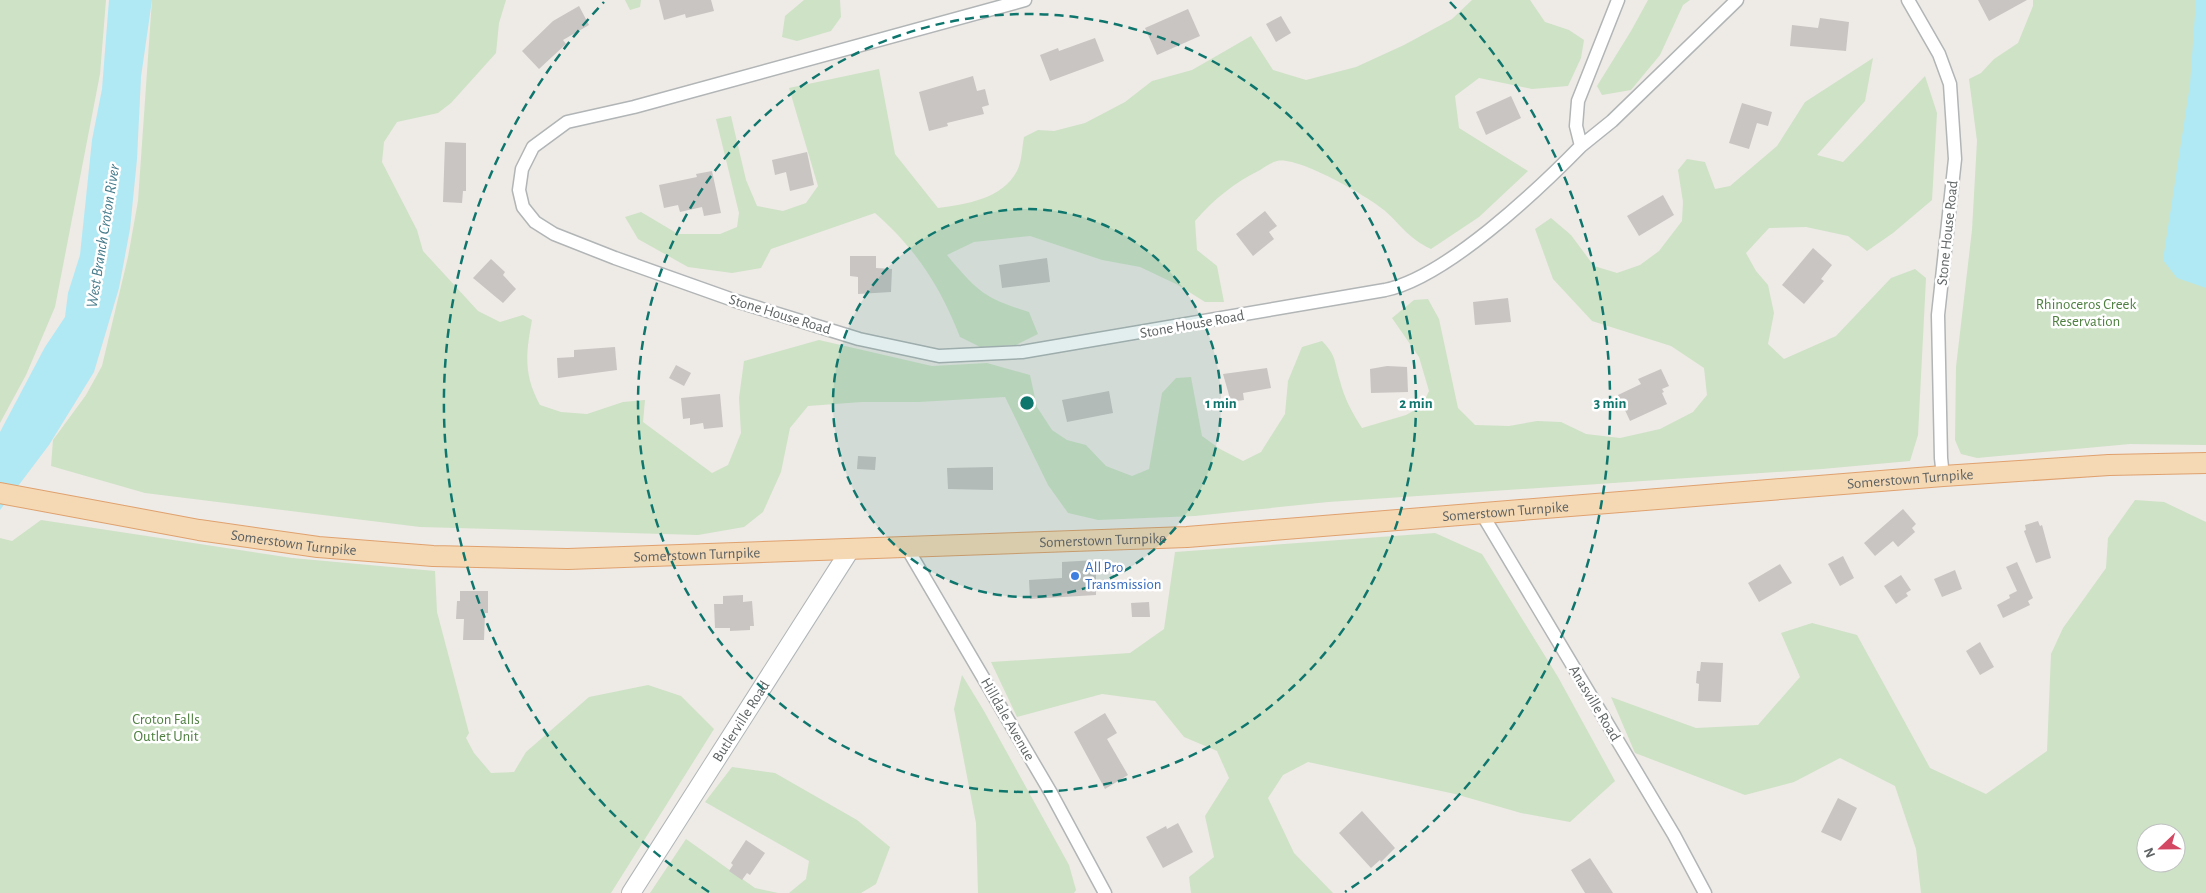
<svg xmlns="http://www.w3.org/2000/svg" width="2206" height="893" viewBox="0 0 2206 893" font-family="'Alegreya Sans',sans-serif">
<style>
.green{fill:#cee2c6;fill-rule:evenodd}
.water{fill:#b0e9f4}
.building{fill:#c9c5c3}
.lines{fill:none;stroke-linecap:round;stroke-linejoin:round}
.street-casing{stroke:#b1b5b6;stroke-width:15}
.secondary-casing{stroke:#b0b5b7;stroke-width:20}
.primary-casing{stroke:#dfa16e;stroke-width:22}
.street{stroke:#fff;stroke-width:12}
.secondary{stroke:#fff;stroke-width:18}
.primary{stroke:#f5d9b5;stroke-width:20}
.ring{fill:none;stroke:#0f766e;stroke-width:2.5;stroke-dasharray:9 6}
.shop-dot{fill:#3f7fe0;stroke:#fff;stroke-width:2}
.labels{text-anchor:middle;stroke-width:5;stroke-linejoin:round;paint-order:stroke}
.street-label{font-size:15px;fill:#5e6364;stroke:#fff}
.park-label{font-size:15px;fill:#4f8041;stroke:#fff}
.shop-label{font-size:15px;fill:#366cbe;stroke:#fff;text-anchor:start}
.water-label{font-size:16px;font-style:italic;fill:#457b8b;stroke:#fff}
.centre{fill:#0f766e;stroke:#fff;stroke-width:2.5}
.ring-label{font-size:15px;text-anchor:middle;font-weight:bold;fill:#0f766e;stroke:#fff;stroke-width:5;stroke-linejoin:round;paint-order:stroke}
</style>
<rect width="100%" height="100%" fill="#eeeae6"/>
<path class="green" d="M0 0H106L100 74 55 307 26 375 0 423Z
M152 0H506L499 23 496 53 451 103 438 113 397 122 384 142 382 162 417 230 423 251 478 311 500 322 523 315 532 320C526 353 523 374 540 405L561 412 587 414 623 402 645 400 643 422 712 473 728 465 741 433 739 398 744 361 819 340 932 366 987 363 1030 375 1037 407 1052 430 1067 440 1086 445 1106 466 1132 476 1149 469 1162 393 1176 378 1191 377 1202 436 1220 449 1243 461 1261 452 1285 414 1288 381 1302 347 1322 341C1337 356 1334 362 1340 381 1344 398 1353 414 1362 428L1406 415 1422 406 1429 391 1419 357 1392 318 1414 300 1428 299 1439 319 1458 408 1475 425 1509 426 1537 421 1561 422 1586 434 1620 438 1660 429 1693 412 1707 395 1704 368 1671 346 1592 321 1553 279 1535 229 1551 218 1571 235 1594 266 1617 273 1640 265 1659 251 1682 221 1683 202 1678 170 1687 159 1705 162 1715 189 1730 186 1777 146 1805 102 1873 58 1865 101 1817 155 1843 162 1925 76 1937 113 1932 200 1893 233 1867 251 1848 236 1806 227 1769 228 1746 253 1756 271 1768 285 1774 313 1768 344 1784 359 1836 336 1891 278 1915 269 1926 278 1918 435 1910 461 1822 469 1328 502 1195 516 1098 520 1068 513 1048 485 1005 397 919 402H862L808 406 790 428 781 472 763 512 744 527 698 535 420 527 145 493 51 466 53 440 86 395 102 366 128 257 138 201Z
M625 0H641L640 7 630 10Z
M804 0H840L841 17 831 31 797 41 782 37 785 16Z
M1472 0H1530L1545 22 1569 30 1584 40 1581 58 1568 86 1532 89 1479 78 1455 96 1459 128 1528 171 1479 217 1431 249C1408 238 1402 226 1384 210 1367 196 1298 156 1277 161 1272 162 1265 167 1260 170 1234 183 1214 199 1195 221L1197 250 1217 266 1224 302H1205L1178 285 1140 267 1102 260 1030 236 974 242 947 255C977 291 984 298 1029 312L1038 334 1016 345 980 347 960 337C940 286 916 249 875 213L771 249 761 268 732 273 688 267 638 239 625 217 641 212 678 234H720L737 227 739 213 716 119 731 116 746 180 757 206 783 211 806 203 818 186 789 88 879 69 895 154 938 208C967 204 1002 199 1017 171 1022 162 1022 147 1024 137L1038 130 1054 131 1085 123 1125 102 1152 81 1192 70 1251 36 1273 70 1306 80 1356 67 1404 45 1452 19Z
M1648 0H1690L1683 5 1660 55 1631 90 1602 95 1597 86 1631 31Z
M2033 0H2206V445L2130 444 1977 458 1961 454 1955 440 1956 367 1972 230 1977 141 1969 79 1981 73 1994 59 2018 43 2033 6Z
M2135 500 2164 502 2206 522V893H1921L1916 849 1895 786 1840 758 1794 782 1745 795 1635 753 1611 697 1696 728 1758 725 1800 677 1781 633 1812 623 1857 635 1930 768 1986 794 2047 751 2051 654 2063 628 2106 568 2108 538ZM2146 833H2176V863H2146Z
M41 520 292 558 435 571 437 612 469 733 466 738 474 753 491 773 514 772 526 752 589 697 648 685 681 696 714 729 611 893H0V538L12 541Z
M1435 533 1482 554 1558 677 1615 781 1570 822 1521 813 1455 794 1308 762 1283 775 1268 798 1294 853 1333 893H1191L1189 877 1214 857 1205 816 1229 778 1217 751 1184 737 1155 701 1102 694 1017 717 991 662 1130 653 1164 629 1175 552Z
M962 675 984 711 1069 865 1076 890 1074 893H978L976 823 954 709Z
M732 767 775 773 857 820 890 847 876 884 861 893H789L806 879 809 861 705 802Z
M686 839 755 888 778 893H650Z"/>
<path class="water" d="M109 0H152L141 77 137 159 130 229 119 288 94 372 49 445 0 510V432L45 347 65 317 68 293 80 255 92 140 102 89Z
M2196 0H2206V288L2177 278 2163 260 2190 85Z"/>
<path class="building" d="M659 0H711L714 11 686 18 685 14 664 20Z
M1978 0H2027L1989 21Z
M579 6 589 25 563 40 566 44 539 69 522 51 553 21Z
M1188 9 1200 36 1157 55 1145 28Z
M1281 16 1291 33 1276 42 1266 24Z
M1820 18 1849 22 1846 51 1790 46 1792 25 1818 28Z
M1095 38 1104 61 1050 81 1040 55 1058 48 1059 51Z
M973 76 977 91 985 89 989 105 982 107 984 114 947 123 948 126 929 131 919 92Z
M1511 96 1521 118 1486 135 1476 112Z
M1742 103 1772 112 1768 126 1757 123 1749 149 1729 143Z
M445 142 466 143V191H463L462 203 443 202Z
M807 152 814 185 790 191 786 172 775 175 772 160Z
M712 171 721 213 704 216 702 207 680 212 678 205 664 208 659 185 697 177 696 174Z
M1663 195 1674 215 1639 236 1627 216Z
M1265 211 1277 226 1269 232 1274 239 1253 256 1236 234Z
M1813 248 1832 265 1821 279 1824 281 1804 304 1782 285Z
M850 256H876V268L892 269 891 292 858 294V277L850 276Z
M1047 258 1050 282 1002 288 999 265Z
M491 259 505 272 503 275 516 289 503 303 473 278Z
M1508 298 1511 322 1475 325 1473 302Z
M615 347 617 370 558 378 557 358 574 357V350Z
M676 365 691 373 684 386 669 378Z
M1387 366 1407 367 1408 392 1371 393 1370 369Z
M1267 368 1271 388 1243 393 1244 400 1231 402 1223 374Z
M1661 369 1669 386 1662 389 1664 392 1662 393 1667 404 1630 421 1618 395 1641 384 1638 379Z
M1109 391 1113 413 1067 422 1062 400Z
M720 394 723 427 704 429 703 423 690 425V418L683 419 681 398Z
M858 456 876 457 875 470 857 469Z
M993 467V490L948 489 947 468Z
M1903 509 1916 524 1912 528 1915 532 1898 547 1893 541 1875 556 1864 543Z
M2038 521 2040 526 2042 525 2051 558 2036 563 2024 531 2026 530 2025 525Z
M1843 556 1854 578 1840 586 1828 564Z
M1096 560V595L1030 599 1029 580 1062 578V562Z
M2017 562 2033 598 2028 601 2030 605 2003 618 1997 605 2010 598 2009 595 2017 591 2006 567Z
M1780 564 1792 583 1759 602 1748 583Z
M1955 570 1962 589 1942 597 1934 579Z
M1901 575 1911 590 1906 593 1908 596 1896 604 1884 586Z
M460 591H488V613H485L484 640H463L464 619H456L457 601H460Z
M743 595V602L752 601 754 626H750V630L730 631V628H715L714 604H723V596Z
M1149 602 1150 617H1132L1131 603Z
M1980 642 1994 667 1980 675 1966 651Z
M1701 662 1723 663 1721 702 1698 701 1699 684 1696 683 1697 671H1700Z
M1105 713 1117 733 1107 739 1128 775 1105 789 1074 732Z
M1838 798 1857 808 1841 841 1821 832Z
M1362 811 1395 848 1381 862 1380 860 1371 868 1339 833Z
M1178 823 1193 852 1163 868 1146 837 1166 826 1167 829Z
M746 840 765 853 750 875 747 873 742 880 729 871 733 865 731 863Z
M1590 858 1613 893H1585L1571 870Z"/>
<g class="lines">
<defs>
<path id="street" d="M1025 0 634 107 567 122 533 147 522 169 519 190 523 207 535 222 554 234 615 258 736 301 859 339 939 356 1022 352 1385 290C1445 278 1537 191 1581 146L1576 126 1578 101 1618 0
M1908 0 1939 54 1950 84 1955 159 1938 315 1941 458 1943 476
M1581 146 1612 121 1737 0
M1482 514 1674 835 1705 893
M907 548 1051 793 1105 893"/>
<g id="secondary">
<path id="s1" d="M631 893 850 550"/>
</g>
<g id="primary">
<path id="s2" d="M0 493 199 530 318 547 433 556 568 559 1187 537 1943 476 2109 465 2206 463"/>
</g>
</defs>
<use href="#street" class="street-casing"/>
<use href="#secondary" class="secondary-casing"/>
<use href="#primary" class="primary-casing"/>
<use href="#street" class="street"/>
<use href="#secondary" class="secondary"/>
<use href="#primary" class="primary"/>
</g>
<circle cx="1027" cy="403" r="194" fill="#0f766e" fill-opacity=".12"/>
<g class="ring">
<circle cx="1027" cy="403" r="194"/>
<circle cx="1027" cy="403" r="389"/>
<path d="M709 892A583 583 0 0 1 604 2M1450 2A583 583 0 0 1 1345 892"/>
</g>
<circle class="shop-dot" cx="1075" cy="576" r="5"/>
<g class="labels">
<g class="street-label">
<text transform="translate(1947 233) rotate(-84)" y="5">Stone House Road</text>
<text transform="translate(780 314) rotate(17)" y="5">Stone House Road</text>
<text transform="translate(1192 324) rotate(-10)" y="5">Stone House Road</text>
<text dy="5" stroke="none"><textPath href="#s2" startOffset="1918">Somerstown Turnpike</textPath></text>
<text dy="5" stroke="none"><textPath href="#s2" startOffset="1512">Somerstown Turnpike</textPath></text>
<text dy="5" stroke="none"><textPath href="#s2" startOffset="1108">Somerstown Turnpike</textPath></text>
<text dy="5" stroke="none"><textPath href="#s2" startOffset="298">Somerstown Turnpike</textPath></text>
<text dy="5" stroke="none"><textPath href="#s2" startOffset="702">Somerstown Turnpike</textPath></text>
<text transform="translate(1595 703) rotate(59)" y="5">Anasville Road</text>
<text transform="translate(1008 719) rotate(60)" y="5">Hilldale Avenue</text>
<text dy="5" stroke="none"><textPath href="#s1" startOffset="204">Butlerville Road</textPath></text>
</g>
<g class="park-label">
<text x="2086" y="309">Rhinoceros Creek<tspan x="2086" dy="17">Reservation</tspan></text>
<text x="166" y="724">Croton Falls<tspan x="166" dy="17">Outlet Unit</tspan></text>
</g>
<g class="shop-label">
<text x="1085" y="572">All Pro<tspan x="1085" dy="17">Transmission</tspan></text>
</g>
<g class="water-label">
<text transform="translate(102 236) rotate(-81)" y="6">West Branch Croton River</text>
</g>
</g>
<circle cx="1027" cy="403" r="8" class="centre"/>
<g class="ring-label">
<text x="1221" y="408">1 min</text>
<text x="1416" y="408">2 min</text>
<text x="1610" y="408">3 min</text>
</g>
<g transform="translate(2161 848) rotate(248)"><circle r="24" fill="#ffffff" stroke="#bfc1c1"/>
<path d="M0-4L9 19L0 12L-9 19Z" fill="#d34762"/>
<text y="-8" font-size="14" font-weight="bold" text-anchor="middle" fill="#5e6364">N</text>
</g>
</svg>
